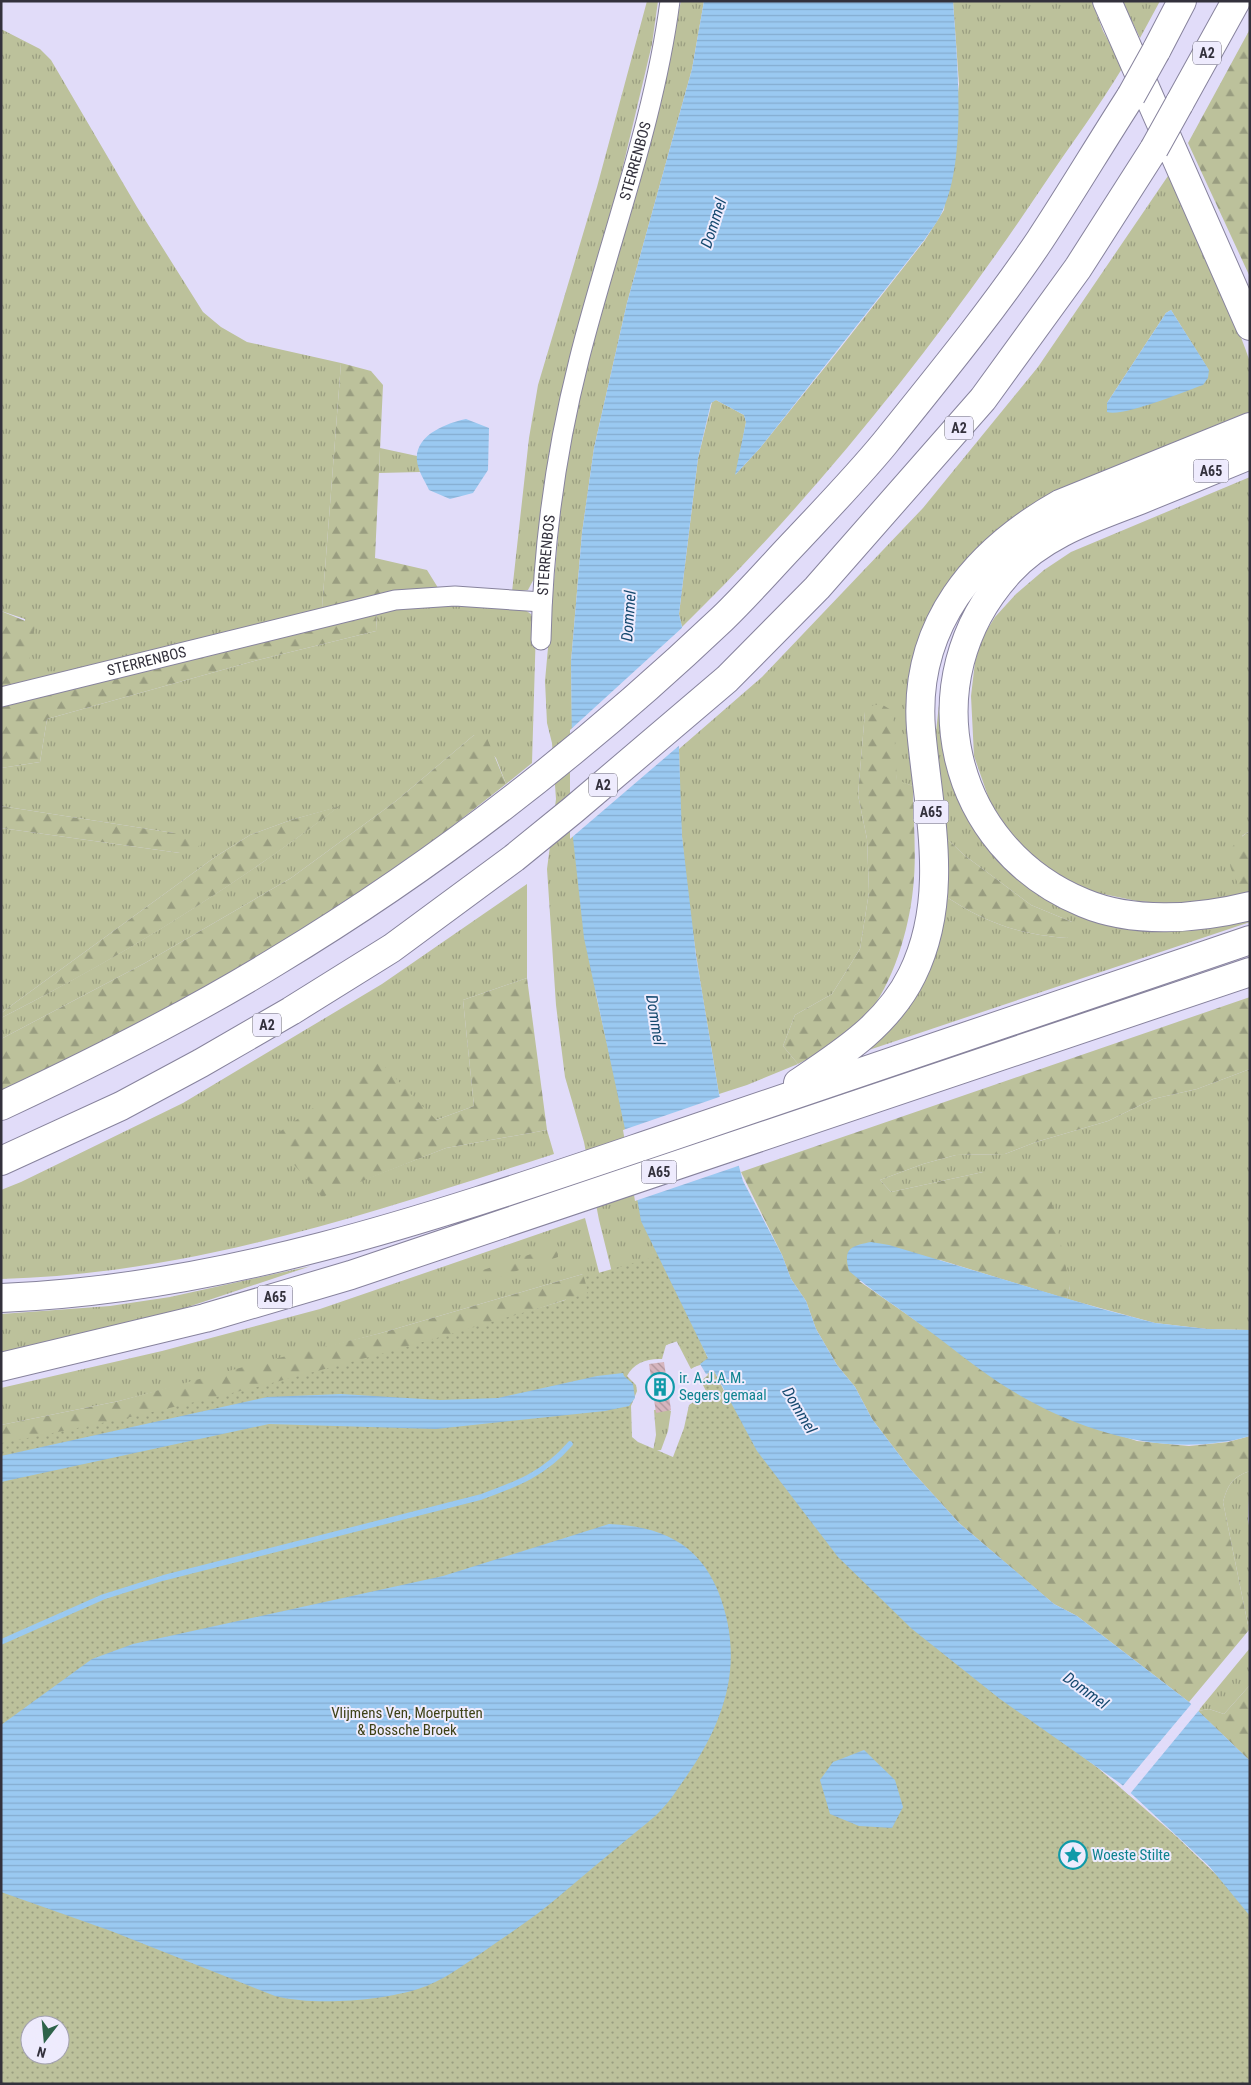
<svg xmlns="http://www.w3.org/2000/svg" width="1251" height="2085" viewBox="0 0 1251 2085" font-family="'Roboto Condensed',sans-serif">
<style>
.grass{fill:url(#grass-tufts);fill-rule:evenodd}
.forest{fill:url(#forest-firs)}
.park{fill:url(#park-dots);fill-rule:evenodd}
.water{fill:url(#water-rules)}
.pier{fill:#e1dcf9}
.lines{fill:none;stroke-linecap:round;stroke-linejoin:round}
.stream{stroke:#9ac9f1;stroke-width:5.5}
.building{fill:url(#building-back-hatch)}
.minor-casing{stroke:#87839d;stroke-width:21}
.motorway-casing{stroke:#87839d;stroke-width:30}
.minor{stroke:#fff;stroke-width:19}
.motorway{stroke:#fff;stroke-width:28}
.motorway-bridge-casing{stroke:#87839d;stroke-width:30;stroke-linecap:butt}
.motorway-bridge{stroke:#fff;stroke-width:28}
.labels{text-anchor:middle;stroke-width:4;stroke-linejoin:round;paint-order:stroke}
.shield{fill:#eeebfd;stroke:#6b6976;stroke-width:1}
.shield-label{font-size:14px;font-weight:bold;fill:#33313c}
.street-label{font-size:15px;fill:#33313c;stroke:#eeebfd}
.culture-label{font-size:15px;fill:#0d838f;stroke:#eeebfd;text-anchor:start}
.park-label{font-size:15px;fill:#3d4116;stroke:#eeebfd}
.water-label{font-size:16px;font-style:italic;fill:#15496f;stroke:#eeebfd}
</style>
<defs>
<pattern id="grass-tufts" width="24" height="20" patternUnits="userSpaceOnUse" patternTransform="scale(1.25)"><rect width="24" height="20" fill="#bcc19b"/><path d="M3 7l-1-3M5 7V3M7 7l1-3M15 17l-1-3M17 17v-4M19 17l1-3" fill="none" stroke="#999d80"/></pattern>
<pattern id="forest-firs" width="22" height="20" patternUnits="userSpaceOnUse" patternTransform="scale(1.25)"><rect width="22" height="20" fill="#bcc19b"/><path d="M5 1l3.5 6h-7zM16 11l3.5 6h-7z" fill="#999d80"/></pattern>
<pattern id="park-dots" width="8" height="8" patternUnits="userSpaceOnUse" patternTransform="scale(1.25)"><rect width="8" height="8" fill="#bcc19b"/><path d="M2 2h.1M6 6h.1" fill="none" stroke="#999d80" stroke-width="1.8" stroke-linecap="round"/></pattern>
<pattern id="water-rules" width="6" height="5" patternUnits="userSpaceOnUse" patternTransform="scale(1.25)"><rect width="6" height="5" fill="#9ac9f1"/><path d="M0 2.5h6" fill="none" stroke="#85add0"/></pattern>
<pattern id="building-back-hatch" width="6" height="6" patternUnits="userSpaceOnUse" patternTransform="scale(1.25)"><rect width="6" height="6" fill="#d6b5be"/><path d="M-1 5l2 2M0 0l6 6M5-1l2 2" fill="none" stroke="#ae949c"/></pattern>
</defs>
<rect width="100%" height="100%" fill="#e1dcf9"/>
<path class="grass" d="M647 1H658L652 44 611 217 537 573 528 590 512 592 529 438 538 385 597 187Z
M681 1H704L692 69 627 303 594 448 582 533 571 662 573 784 596 995 611 1061 702 1345 708 1359 691 1369 676 1340 661 1348 623 1317 599 1220 584 1142 565 1077 556 1005 547 869 556 799 552 743 547 723 545 681 562 492 574 419 619 237 665 75Z
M953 1H1092L1103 31 1123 67C1099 107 1071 144 1045 183 940 340 817 495 682 627L679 614 698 458 712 402 716 400 744 415 746 422 736 474 760 448 838 351 925 240 944 210 959 84Z
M1122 1H1160L1140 38Z
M1 29 40 49 51 60 137 207 203 312 221 327 247 342 341 363 322 608 25 686V619L1 611Z
M1170 173 1218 276 1245 348 1250 362V414L1237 423 954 585 913 786 897 781 895 767 865 712 858 795 867 839 869 892 860 949 832 994 795 1015 783 1046 798 1064 747 1085 719 1094C705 1009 689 923 682 837 679 808 680 779 679 749L762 677 923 508 1038 367ZM1171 310 1208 369V378L1107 403 1166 313Z
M380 448 417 456 420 472 379 473Z
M1250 477V831L1242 836 1248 899 1183 905 1137 901 1088 891 1061 877 1041 862 1017 843 990 802 974 756 971 696 975 662 982 638 995 617 1016 594 1044 570 1071 552Z
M418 604H516L531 614 536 627 532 763 506 784 496 758 474 735 396 801 291 878 145 963 1 1039V1018C119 958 233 888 338 807L291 820 250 835 215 857 1 1013V828L180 853 174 833 1 806V768L40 762 47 719 258 660 376 631 377 610Z
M941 686 947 753 1059 901 1250 915V922L860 1053 941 893C983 922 1016 934 1067 938L1072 922 1031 905 964 855 941 833 935 741Z
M527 884V978L463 1000 474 1106 436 1120 322 1196 446 1148 547 1130 554 1154C374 1212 192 1274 1 1279V1190L21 1182 183 1103 382 984Z
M1250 1069V1330L1207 1329 1155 1323 1067 1299 1070 1286 983 1172 891 1192 880 1180 923 1164 956 1155 1005 1154 1036 1142 1108 1121 1153 1099 1197 1089Z
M585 1218 611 1319 498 1398 583 1274 381 1333 119 1401 1 1425V1388L162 1351 320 1309Z
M311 1266 173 1312 114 1328 1 1352V1314L110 1306 170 1297Z
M667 1409 671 1411 668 1431 661 1450 653 1451 656 1435 654 1410Z
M1250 1471 1248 1520 1250 1531 1249 1630 1223 1502C1228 1485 1232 1477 1250 1471Z
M1250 1648V1685L1224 1714 1209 1709 1198 1711Z"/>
<path class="forest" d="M1250 29V277L1188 143Z
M341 363 371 371 383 385 375 558 427 570 440 591 373 597 322 608Z
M377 610 376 631 258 660 47 719 40 762 1 768V706Z
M1 611 35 625 25 686 1 691Z
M881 704 893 711 897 780 913 786C913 820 917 855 913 889 909 929 893 985 866 1016 847 1036 822 1052 798 1064L783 1046 795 1015 832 994 860 949 869 892 867 839 858 795 865 712 870 706Z
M474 735 487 738 506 784 427 846 330 915 214 988 1 1093V1039L145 963 291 878 396 801Z
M1 806 174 833 202 839 201 845 180 853 1 828Z
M340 806C234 887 120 958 1 1018V1013L215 857 250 835 291 820Z
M1250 831V899H1248C1231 872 1215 852 1250 831Z
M941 833 964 855 1031 905 1072 922 1073 931 1067 938C1016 934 983 922 941 893Z
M527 978 547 1130 446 1148 322 1197 271 1138 379 1061 436 1120 474 1106 463 1000Z
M1250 997V1069L1197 1089 1153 1099 1108 1121 1036 1142 1005 1154 956 1155 923 1164 880 1180 891 1192 983 1172 1021 1173 1049 1190 1070 1286 1067 1299 940 1260 859 1281 922 1325 1098 1428 1137 1441 1189 1446 1228 1442 1250 1436V1471C1232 1477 1228 1485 1223 1502L1249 1630 1189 1702 1077 1616 1054 1604 1042 1594 959 1523 910 1469 872 1419 855 1387 837 1365 816 1329 806 1301 791 1279 782 1255 741 1172Z
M558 1245V1257L487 1281 480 1271Z
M583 1274 589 1288 586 1293 267 1397 1 1456V1425L119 1401 258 1363 381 1333Z
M1250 1685V1761L1198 1711 1209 1709 1224 1714Z"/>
<path class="park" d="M658 1256 727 1397 968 1671 1098 1768 1176 1836 1226 1884 1250 1915V2084H1V1443C200 1407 395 1352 588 1293L584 1277ZM678 1341 694 1367 703 1364 708 1375 701 1381 707 1393 689 1405 684 1428 673 1457 638 1442 632 1437 631 1406 637 1391 636 1385 627 1376C633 1363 648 1358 662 1359L666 1345ZM30 2025H60V2055H30Z"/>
<path class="water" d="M704 1H953C957 61 967 155 943 210 939 220 931 230 925 239L760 448 735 475 746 422 744 415 716 400 711 403 698 458 679 614 682 627 677 693 682 836 696 956 719 1094 743 1181 782 1255 791 1279 806 1301 816 1329 837 1365 855 1387 872 1419 910 1469 959 1523 1054 1604 1077 1616 1189 1702 1250 1761V1916L1209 1866 1121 1784 1000 1699 912 1629 838 1557 757 1451 714 1371 706 1374 700 1364 708 1358 641 1221 625 1129 584 938 573 838 571 662 582 533 594 448 627 303 692 69Z
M1171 310 1209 370 1208 378 1203 385C1183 392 1124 417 1107 412V403L1166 313Z
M466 419 489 428 488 470 473 493 450 499 429 490C425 481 418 471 417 461 414 435 447 423 466 419Z
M871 1242 889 1245 1102 1309 1155 1323 1207 1329 1250 1330V1436C1165 1461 1070 1429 998 1382 974 1366 951 1347 928 1330 902 1310 874 1293 849 1271 843 1249 850 1246 871 1242Z
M623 1373 624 1376 633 1384 635 1398 629 1406 605 1411 436 1429 269 1424 1 1482V1456L267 1397 341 1394 440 1400 498 1398 597 1376Z
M609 1524C659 1526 698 1542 718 1591 745 1659 727 1718 686 1777 678 1788 671 1800 661 1810 652 1820 640 1828 630 1837 607 1856 585 1874 563 1893 538 1915 510 1933 483 1952 462 1966 443 1981 418 1989 380 2001 314 2006 275 1996L111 1931 1 1892V1725L92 1659 133 1644 443 1576Z
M864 1750 895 1780 903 1807 892 1828 859 1826 830 1814 820 1780 833 1762Z"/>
<path class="pier" d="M684 626 680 693 681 744 570 839V730Z
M722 1096 741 1165 635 1201 623 1130Z
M1193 1702 1200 1709 1129 1795 1121 1788Z"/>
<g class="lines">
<path class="stream" d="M1 1642 103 1597 163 1578 481 1497C517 1484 544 1474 570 1444"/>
</g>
<path class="building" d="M664 1362 671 1410 656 1413 649 1364Z"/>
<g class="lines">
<defs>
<g id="minor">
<path id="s1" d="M541 640C543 547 556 451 579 360 609 240 654 124 670 1"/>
<path id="s2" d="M1 697 395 600 455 596 542 602"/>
</g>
<path id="motorway" d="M1107 1 1250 326
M1156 51 1182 1
M1179 104 1236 1
M1250 455C1213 470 1177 485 1140 500 1094 518 1043 534 1009 572 910 680 949 848 1084 903 1134 924 1198 919 1250 906
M798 1083C843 1053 888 1024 912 975 951 896 928 811 921 729 913 626 975 552 1060 504L1250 427
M1 1106C95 1062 187 1016 275 962 436 865 586 748 722 619 748 594 772 566 797 540 827 508 857 477 885 443 938 377 993 310 1040 240 1071 193 1100 144 1131 96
M1 1161 121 1106 201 1063 291 1011 392 948 514 858 573 810 727 679 817 588 983 399 1078 268 1154 149
M1 1298C232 1289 451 1211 667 1138 861 1072 1056 1006 1250 940
M1 1367 205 1318 351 1275 1250 972"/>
</defs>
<use href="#minor" class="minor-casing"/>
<use href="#motorway" class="motorway-casing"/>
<use href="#minor" class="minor"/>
<use href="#motorway" class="motorway"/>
<defs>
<path id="motorway-bridge" d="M1131 96 1156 51
M1154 149 1179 104"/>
</defs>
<use href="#motorway-bridge" class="motorway-bridge-casing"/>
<use href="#motorway-bridge" class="motorway-bridge"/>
</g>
<defs>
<symbol id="building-ring" viewBox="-11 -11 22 22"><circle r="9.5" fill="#eeebfd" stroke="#0f9aa8" stroke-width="1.5"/><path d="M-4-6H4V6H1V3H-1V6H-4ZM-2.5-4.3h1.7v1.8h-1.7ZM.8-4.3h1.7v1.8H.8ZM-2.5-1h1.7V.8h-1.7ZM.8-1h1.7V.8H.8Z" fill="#0f9aa8"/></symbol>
<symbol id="sight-ring" viewBox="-11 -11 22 22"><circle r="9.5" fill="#eeebfd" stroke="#0f9aa8" stroke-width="1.5"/><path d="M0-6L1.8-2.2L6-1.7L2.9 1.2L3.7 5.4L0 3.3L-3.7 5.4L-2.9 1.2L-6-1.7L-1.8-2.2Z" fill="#0f9aa8"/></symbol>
</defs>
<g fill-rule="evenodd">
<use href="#building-ring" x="644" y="1371" width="32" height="32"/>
<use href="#sight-ring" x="1057" y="1839" width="32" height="32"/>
</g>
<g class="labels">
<g class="shield">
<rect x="1193" y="41.5" width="28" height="23" rx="4"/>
<rect x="945" y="416.5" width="28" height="23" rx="4"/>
<rect x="1193.5" y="459.5" width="35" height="23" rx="4"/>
<rect x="589" y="773.5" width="28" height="23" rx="4"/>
<rect x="913.5" y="800.5" width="35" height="23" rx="4"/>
<rect x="253" y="1013.5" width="28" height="23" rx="4"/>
<rect x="641.5" y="1160.5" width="35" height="23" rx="4"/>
<rect x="257.5" y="1285.5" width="35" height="23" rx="4"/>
</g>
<g class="shield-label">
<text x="1207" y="58">A2</text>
<text x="959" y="433">A2</text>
<text x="1211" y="476">A65</text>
<text x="603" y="790">A2</text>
<text x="931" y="817">A65</text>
<text x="267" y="1030">A2</text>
<text x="659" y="1177">A65</text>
<text x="275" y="1302">A65</text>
</g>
<g class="street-label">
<text dy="5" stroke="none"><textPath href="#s1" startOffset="490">STERRENBOS</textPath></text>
<text dy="5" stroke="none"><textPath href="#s1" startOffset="85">STERRENBOS</textPath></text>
<text dy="5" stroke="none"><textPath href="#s2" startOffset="150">STERRENBOS</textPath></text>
</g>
<g class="culture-label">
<text x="679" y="1383">ir. A.J.A.M.<tspan x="679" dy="17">Segers gemaal</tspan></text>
<text x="1092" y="1860">Woeste Stilte</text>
</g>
<g class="park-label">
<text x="407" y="1718">Vlijmens Ven, Moerputten<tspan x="407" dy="17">&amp; Bossche Broek</tspan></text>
</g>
<g class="water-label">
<text transform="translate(713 223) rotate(-72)" y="6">Dommel</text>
<text transform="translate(628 616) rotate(-86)" y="6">Dommel</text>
<text transform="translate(656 1020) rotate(81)" y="6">Dommel</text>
<text transform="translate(800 1410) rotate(59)" y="6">Dommel</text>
<text transform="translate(1086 1690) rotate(36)" y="6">Dommel</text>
</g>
</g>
<rect width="1251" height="2085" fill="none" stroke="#33313c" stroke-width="5"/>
<g transform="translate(45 2040) rotate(196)"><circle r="24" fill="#eeebfd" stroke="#a3a1b0"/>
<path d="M0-4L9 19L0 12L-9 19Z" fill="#2e634a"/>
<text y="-8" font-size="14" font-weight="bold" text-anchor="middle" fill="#33313c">N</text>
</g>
</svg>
